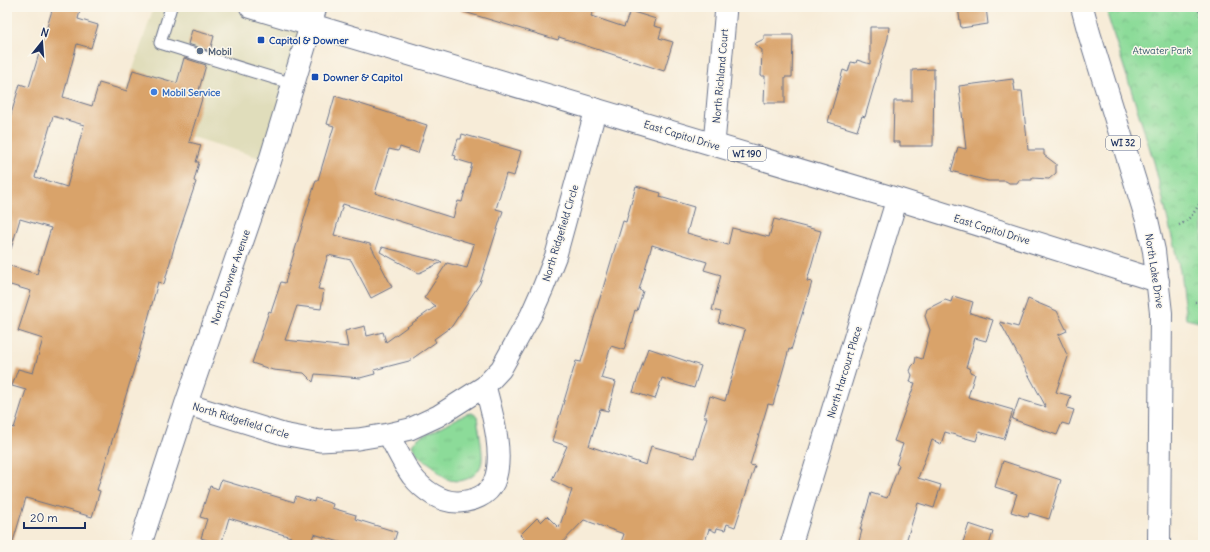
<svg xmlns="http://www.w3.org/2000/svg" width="1210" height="552" viewBox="0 0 1210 552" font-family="Delius,sans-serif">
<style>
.built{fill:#e0ddbb}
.grass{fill:url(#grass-tufts);stroke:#54857c}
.park{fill:url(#park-crowns);stroke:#54857c}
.building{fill:#d9a36b;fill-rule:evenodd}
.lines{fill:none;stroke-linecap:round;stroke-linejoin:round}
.lane-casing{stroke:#687189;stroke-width:13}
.street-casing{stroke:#687189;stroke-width:23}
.secondary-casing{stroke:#687189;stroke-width:24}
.primary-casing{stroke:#687189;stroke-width:24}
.path{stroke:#687189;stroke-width:2.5;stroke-dasharray:1 3;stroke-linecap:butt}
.lane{stroke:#fff;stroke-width:11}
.street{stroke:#fff;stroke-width:21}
.secondary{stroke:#fff;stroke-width:22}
.primary{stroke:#fff;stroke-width:22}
.transit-dot{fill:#1a4fb4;stroke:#fbf7ec;stroke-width:1.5}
.service-dot{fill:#5c6f8a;stroke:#fbf7ec;stroke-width:1.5}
.shop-dot{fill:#3f7fe0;stroke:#fbf7ec;stroke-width:1.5}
.labels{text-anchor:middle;stroke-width:3;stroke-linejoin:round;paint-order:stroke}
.shield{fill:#fbf7ec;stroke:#5e6b89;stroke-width:1}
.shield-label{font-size:9px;font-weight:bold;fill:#1b2f5e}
.transit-label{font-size:10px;font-weight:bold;fill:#164399;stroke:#fbf7ec;text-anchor:start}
.park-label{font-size:10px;fill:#375a6d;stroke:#fbf7ec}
.service-label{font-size:10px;font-weight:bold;fill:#4e5e75;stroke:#fbf7ec;text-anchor:start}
.street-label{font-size:10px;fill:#1b2f5e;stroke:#fbf7ec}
.shop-label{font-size:10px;font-weight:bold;fill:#366cbe;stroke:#fbf7ec;text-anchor:start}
</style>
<defs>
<pattern id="grass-tufts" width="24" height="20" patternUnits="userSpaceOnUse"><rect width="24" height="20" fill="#8cdb99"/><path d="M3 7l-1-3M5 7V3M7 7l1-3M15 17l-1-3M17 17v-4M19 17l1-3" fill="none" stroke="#78bc86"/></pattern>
<pattern id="park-crowns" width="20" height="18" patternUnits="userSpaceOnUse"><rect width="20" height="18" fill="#8cdb99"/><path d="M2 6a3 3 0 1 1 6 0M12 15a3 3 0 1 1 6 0" fill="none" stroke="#78bc86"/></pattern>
</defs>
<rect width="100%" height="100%" fill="#fbf7ec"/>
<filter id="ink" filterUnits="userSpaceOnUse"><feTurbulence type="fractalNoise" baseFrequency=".025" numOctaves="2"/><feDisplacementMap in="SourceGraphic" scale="8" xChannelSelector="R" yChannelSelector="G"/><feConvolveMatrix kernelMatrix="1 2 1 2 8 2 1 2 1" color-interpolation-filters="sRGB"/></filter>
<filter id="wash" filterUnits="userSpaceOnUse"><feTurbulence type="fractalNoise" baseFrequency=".012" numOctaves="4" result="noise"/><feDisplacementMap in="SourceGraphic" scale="16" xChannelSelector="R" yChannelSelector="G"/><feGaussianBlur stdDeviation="0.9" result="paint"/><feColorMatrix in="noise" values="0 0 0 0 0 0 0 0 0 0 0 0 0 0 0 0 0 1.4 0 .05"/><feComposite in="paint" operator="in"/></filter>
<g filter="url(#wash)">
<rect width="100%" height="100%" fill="#f7ecd8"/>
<path class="built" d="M154 7H316L270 161 118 114Z"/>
<path class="grass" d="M472 413 477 416C478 427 483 449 482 460 481 476 462 485 447 479 442 477 437 470 433 466 425 460 415 455 412 445L418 438 437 429 466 414Z"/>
<path class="park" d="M1107 7H1203V323L1186 319 1180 271 1154 162 1108 17Z"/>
<g id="blocks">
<path class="building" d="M53 7H81L78 19 98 25 91 48 77 44 63 97 92 106 99 83 127 91 133 70 177 83 184 58 206 65 199 90 204 92 189 142 201 145 196 162H199L194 181 196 182 175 244 164 284 158 282 138 356 97 490 100 491 92 517 26 498 12 545H7V426L14 428 26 390 12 386 18 369 33 373 43 339 18 331 31 291 7 284V265L37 274 51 228 20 219 11 249H7V121H9L20 84 29 87ZM53 116 84 125 67 187 35 177Z
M462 7H595L591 16 624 27 630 11 656 19 654 26 662 28 659 38 673 42 664 71 559 37 558 40 461 11Z
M958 7H986L988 24 961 28Z
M870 27H889L888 38 865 117 862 116 857 131 828 122 843 70 848 72 851 62 856 63 857 60 870 64Z
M192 30 214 36 210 51 188 44Z
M764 35H793L792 77H785V103H764L765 76H761L762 50 754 44 764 39Z
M934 69 933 146H900V142H893L894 101H912V70Z
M1013 79 1015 91H1022L1028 150H1044V155L1056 164V173L1049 179 1032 178V180H1019L1017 183H1009L1006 181H988L951 171 958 147 966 149 959 86Z
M335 96 427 125 418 153 400 147 398 151 389 149 375 193 453 218 458 201 462 202 472 164 455 159 456 156 453 155 458 139H461L462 134 521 151 514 176 506 174 496 209 503 211 480 283 452 326 434 339 436 342 409 361 374 370 375 374 360 378 315 374 313 382 304 373 273 370 252 363 269 311 271 312 281 282 285 283 316 180H318L334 126 327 124ZM343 204 474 244 467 268 447 263 424 298 436 306 386 342 383 332 367 336 365 326 345 331 348 347 285 340 297 306 321 309 324 290 318 289 328 255 351 260 371 298 392 287 370 244 334 235Z
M636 186 661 193 660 197 694 207 687 233 728 245 732 228 769 237 774 219 821 231 807 281 812 282 791 350 789 349 773 405 768 404 750 465 755 466 735 527 727 524 725 530 717 528 716 532 709 529 704 545H620L624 534 584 520 560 545H530L520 535 537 518 541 522 547 516 559 528 572 490 552 480 567 446 552 441 576 361 581 362 623 221 626 222ZM652 245 707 262 704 270 721 275 712 310 721 312 718 322 745 330 725 401 710 396 704 417H707L695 458 651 446 646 465 589 446 600 409 608 411 616 382 601 378 611 346 624 350 635 310 637 311 643 291 639 290Z
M382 247 442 262 419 273 380 252Z
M953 296 973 302 970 313 993 320 986 341 975 338 966 367 971 369 970 372 975 374 968 397 1013 410 1004 439 979 432 976 441 945 432 941 444 932 440 918 478 941 485 934 508 918 503 905 545H858L862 530H860L871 493 887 498 899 465 896 464 903 444 894 441 915 383 910 382 912 375 910 371 912 366 915 363 916 357 922 359 930 330 925 316 927 309 945 300 951 302Z
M1028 299 1057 311 1067 331 1058 335 1068 357 1056 392 1071 396 1067 408 1074 410 1069 425 1062 423 1057 435 1012 419 1019 399 1046 407 1000 322 1018 327Z
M648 348 701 366 694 388 662 378 655 399 633 392Z
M1003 461 1061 480 1049 519 1029 513 1028 517 1011 512 1017 494 995 487Z
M221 480 294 502 296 496 314 502 315 498 333 504 332 508 356 515 355 519 397 532 393 545H349L314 534 310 545H302L290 541 291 537 229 518 221 545 201 538 207 519 200 517 210 486 218 489Z
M969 524 993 532 989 545H962Z"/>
</g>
</g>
<g filter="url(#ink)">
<use href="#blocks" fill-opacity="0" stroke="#687189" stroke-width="1"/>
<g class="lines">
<defs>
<path id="lane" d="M171 7 160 43 293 84"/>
<path id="street" d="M311 25 316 7
M714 144 726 7
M186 404 283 434 320 441 358 439 388 434 410 429 438 416 485 386 501 369 531 315 543 288 556 255 596 109
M388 434C396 448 403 464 412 476 423 490 441 503 459 502 472 501 488 496 494 482 505 456 492 412 485 386
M791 545 897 199"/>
<path id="secondary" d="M140 545 186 404 270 161 311 25"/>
<path id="primary" d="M251 7 897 199 1158 281
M1082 7 1089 33 1147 220 1154 251 1161 313 1159 545"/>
</defs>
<use href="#lane" class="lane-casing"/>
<use href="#street" class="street-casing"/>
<use href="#secondary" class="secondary-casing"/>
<use href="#primary" class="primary-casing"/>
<path class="path" d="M1198 7 1203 27
M1179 225C1190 221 1197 208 1203 198
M1195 302 1203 301"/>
<use href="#lane" class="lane"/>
<use href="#street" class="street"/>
<use href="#secondary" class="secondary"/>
<use href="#primary" class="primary"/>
</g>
</g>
<g class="transit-dot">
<rect x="257" y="36" width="8" height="8" rx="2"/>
<rect x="311" y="73" width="8" height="8" rx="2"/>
</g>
<circle class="service-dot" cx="200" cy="51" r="4"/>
<circle class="shop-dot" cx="154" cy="92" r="4"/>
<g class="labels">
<g class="shield">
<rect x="1106" y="136" width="34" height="14" rx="3"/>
<rect x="728" y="147" width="38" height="14" rx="3"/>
</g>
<g class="shield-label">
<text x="1123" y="146">WI 32</text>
<text x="747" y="157">WI 190</text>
</g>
<g class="transit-label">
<text x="269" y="44">Capitol &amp; Downer</text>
<text x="323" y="81">Downer &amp; Capitol</text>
</g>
<g class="park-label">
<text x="1162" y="54">Atwater Park</text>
</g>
<g class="service-label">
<text x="208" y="55">Mobil</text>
</g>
<g class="street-label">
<text transform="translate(720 76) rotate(-85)" y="4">North Richland Court</text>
<text transform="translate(682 135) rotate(17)" y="4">East Capitol Drive</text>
<text transform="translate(992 229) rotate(17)" y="4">East Capitol Drive</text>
<text transform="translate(560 233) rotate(-73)" y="4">North Ridgefield Circle</text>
<text transform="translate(1155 271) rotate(81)" y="4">North Lake Drive</text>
<text transform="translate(230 277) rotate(-71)" y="4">North Downer Avenue</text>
<text transform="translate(844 372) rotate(-73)" y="4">North Harcourt Place</text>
<text transform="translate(241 420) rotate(17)" y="4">North Ridgefield Circle</text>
</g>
<g class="shop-label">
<text x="162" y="96">Mobil Service</text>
</g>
</g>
<rect width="1210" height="552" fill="none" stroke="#fbf7ec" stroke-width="24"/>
<g transform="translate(42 42) rotate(17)" stroke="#fbf7ec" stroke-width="3" paint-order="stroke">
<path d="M0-3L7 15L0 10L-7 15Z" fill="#1b2f5e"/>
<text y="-6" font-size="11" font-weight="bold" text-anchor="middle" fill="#1b2f5e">N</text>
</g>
<path d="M24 522v6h61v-6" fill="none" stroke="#1b2f5e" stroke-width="2"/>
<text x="30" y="522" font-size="12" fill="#1b2f5e" stroke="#fbf7ec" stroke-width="3" paint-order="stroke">20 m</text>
</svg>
